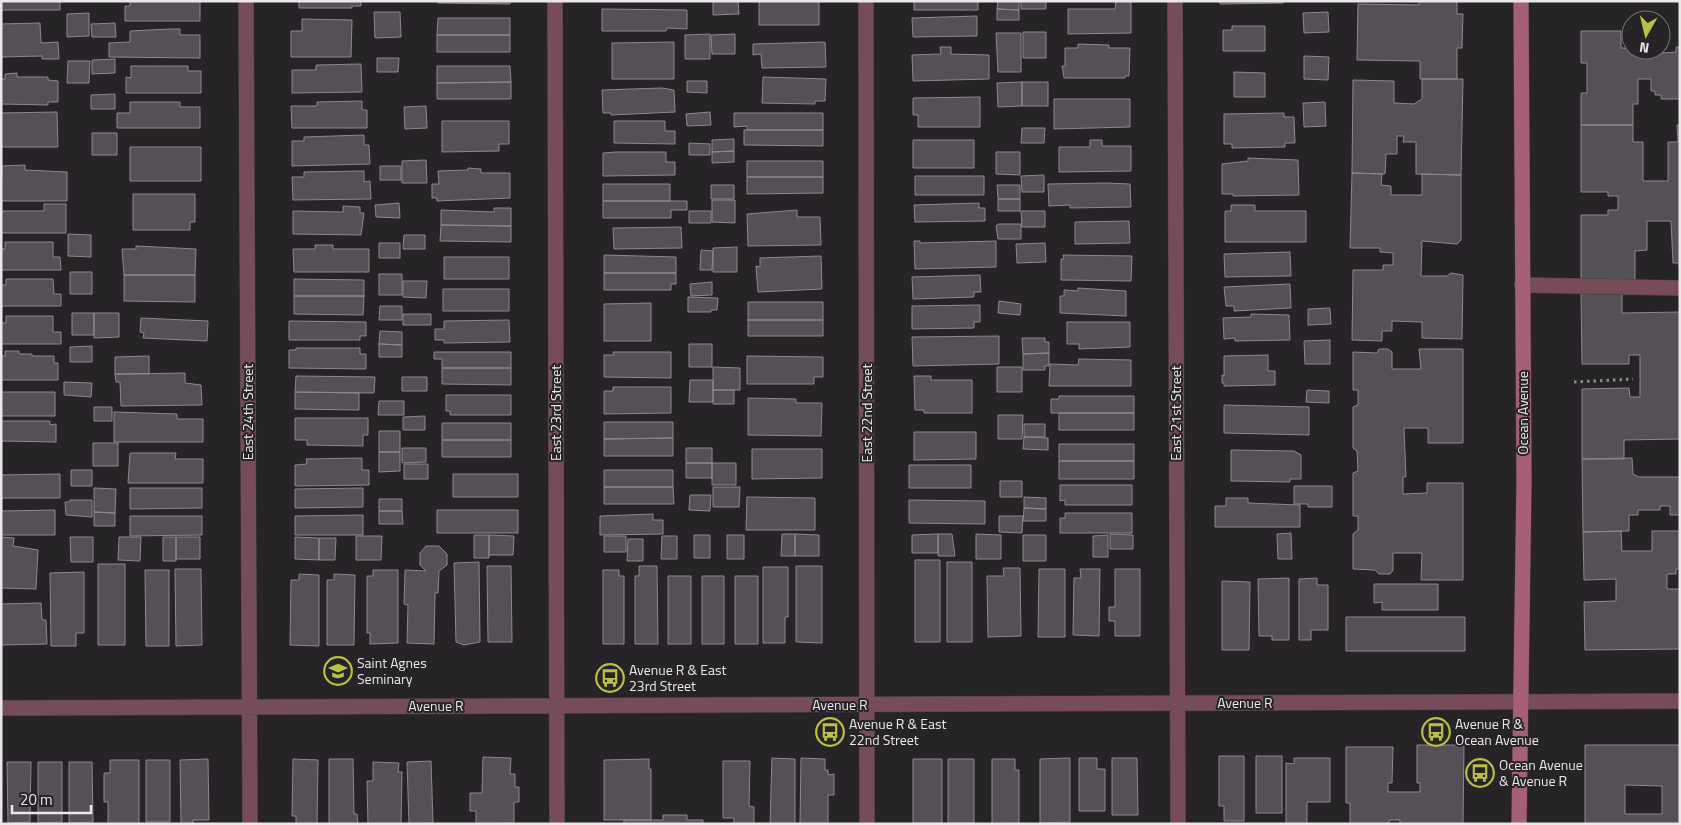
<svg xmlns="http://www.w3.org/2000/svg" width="1681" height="825" viewBox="0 0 1681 825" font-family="'Titillium Web',sans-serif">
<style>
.building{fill:#555055;stroke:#8d888d;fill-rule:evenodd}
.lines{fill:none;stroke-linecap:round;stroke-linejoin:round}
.lane-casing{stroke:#423f42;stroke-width:16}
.street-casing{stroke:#423f42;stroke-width:16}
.secondary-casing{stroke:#423f42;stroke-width:16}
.path{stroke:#8d8b8d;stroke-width:3;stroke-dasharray:2.5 4;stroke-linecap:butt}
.lane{stroke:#774c59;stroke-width:15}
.street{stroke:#774c59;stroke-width:15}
.secondary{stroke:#a56076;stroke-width:15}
.labels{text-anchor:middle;stroke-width:4;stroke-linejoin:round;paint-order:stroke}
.street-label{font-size:14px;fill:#e9e7e9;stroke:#272427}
.poi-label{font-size:14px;fill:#e9e7e9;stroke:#272427;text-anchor:start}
</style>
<rect width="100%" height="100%" fill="#272427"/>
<path class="building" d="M1 1H60V10H1Z
M130 1H200V21H125V6H130Z
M299 1H361V6H352V8H299Z
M438 1H510V4L438 3Z
M713 1H738L739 14 713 15Z
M759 1H819V25H759Z
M914 1H978V10H914Z
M998 1H1019V10L997 9Z
M1021 1H1046V9H1021Z
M1116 1H1131V33L1068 34V9H1115Z
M1220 1H1283V3L1220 4Z
M1419 1H1457V14H1463L1462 48H1457V79H1420V61L1357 60 1358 4 1419 5Z
M602 9 687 10V29L667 28 666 31H602Z
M997 9 1019 10V20H997Z
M374 12H400L401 37 375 38Z
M1328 12 1329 32 1304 33 1303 13Z
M89 13V36L67 37V14Z
M977 16V36L913 37 912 18Z
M438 18H510V35H437Z
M302 19 352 20 351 57H291V31H302Z
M40 23 41 43 58 42 59 59H42V56L1 57V24Z
M115 23 116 37H92L91 24Z
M1232 26H1265V51H1223V30H1232Z
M170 29H180V35H200V58L109 57V43L130 42V31Z
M1581 31H1621V48H1631V50H1661L1662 48V53L1676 52V47H1680V99H1661V95H1655V91H1651V79H1638V104H1633V125H1581V93H1587V63H1581Z
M1023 32H1046V58H1023Z
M996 33H1021V72H998Z
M710 34V59H685V35Z
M735 34V54H712L711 35Z
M437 35H510V52H437Z
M674 42V79H612V43Z
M825 42 826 67 762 68 761 54 753 55V44Z
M1078 44 1109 45V48H1130L1129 76H1125V78H1064L1062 66H1065V48H1078Z
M940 47H951V54L989 55V79L913 81 912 55 941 54Z
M1304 56 1329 57 1328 80 1304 79Z
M377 58H399L398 72H377Z
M115 59V73L92 74V60Z
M68 61H90L89 83H67Z
M361 64 362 92 292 93V70H316V65Z
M131 66H188V71H201V93H126V77L131 78Z
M437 66H510L511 82 437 83Z
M1234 72 1265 73V97H1234Z
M17 73V77H48V80L58 81V102H48V105L1 104V79H5V74Z
M763 77 826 79 825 101H815V104L762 103Z
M1422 79H1463L1461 175 1416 174V142H1403L1404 136H1397V154H1386L1385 174 1352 173 1353 80 1394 81V103L1414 104 1422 99Z
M687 81H707V93L687 92Z
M511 82V99H437V83Z
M1022 82H1048V106H1022Z
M1022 82V106L998 107 997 83Z
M662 88 674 90 675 112 611 115V113H603L602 90Z
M115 94V109H91V95Z
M980 97V127H918V115H913V98Z
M1054 99H1130V127L1054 129Z
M362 101V110H367V128H292L291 106H317V102Z
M130 102H180V107H200V128H117V113H130Z
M1325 102 1326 126 1304 127 1303 103Z
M426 106 427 128 405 129 404 107Z
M57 112 58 147H1V113Z
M710 112 711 125 687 126 686 114Z
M734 113H823V130H747V126L734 127Z
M1284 113V117H1294L1295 143H1285V147L1232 148V144H1224V114Z
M442 121H509V144H499V151L442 152Z
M614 121H665V131H675V144L614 143Z
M1581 125H1633V142H1643V181H1668V142H1678L1677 125H1680V280L1679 263H1673L1671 221H1647V250L1635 251V280H1581V215H1608V210H1618V196H1608V192H1581Z
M1022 128H1045L1044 143H1021Z
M744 130H823V146L744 145Z
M92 133H117V155H92Z
M364 135V145H369L370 164 292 166V141H304V137Z
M734 139V151L712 152V140Z
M913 140H974V168H913Z
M1090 140H1102V146H1131V171L1059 172V147H1090Z
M689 143 710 144V155H689Z
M130 147H201V181H130Z
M734 151V162L712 163V152Z
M616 152H666V162H675V175L603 176V153Z
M996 152H1020V175L996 174Z
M1248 158 1298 160 1299 195 1233 196V194H1222V164L1248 161Z
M426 160 427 183H402V161Z
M747 161H823V177H747Z
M25 165V170L67 172V201H1L2 166Z
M380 166H401V180H380Z
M468 168 481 169V173H510V198L437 201V198H432V184H439L438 171 468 170Z
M364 171V182L370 181 371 199 293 200 292 177H304V172Z
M1352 173 1382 174 1381 185 1391 186V195H1422V174L1461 175V240L1457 244 1422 241 1421 276H1447L1451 273 1463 275 1462 339 1422 338V322L1392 321V331H1382V341L1352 340 1353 270H1383V265H1393V253L1380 252V248H1350Z
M1044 175V192H1022L1021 176Z
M915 176H984V195H915Z
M747 177H823V193L747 194Z
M1106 183 1130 184 1131 207 1070 208V205L1049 206 1048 184Z
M603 184H670V201H603Z
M711 185H734V199H711Z
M997 185H1020V199H998Z
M133 194H195V222H190V230H133Z
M998 199H1020V211H998Z
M712 200H735V223L712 222Z
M603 201H687V210H671V218H603Z
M399 203 400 218 376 217 375 205Z
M979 203V208H985V221L915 222 914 205Z
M44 204H66V233H1V211H44Z
M1231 205H1255V211H1306V242H1225V211H1231Z
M343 206 360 207V213H364L361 235 293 234V211L343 212Z
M494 208H511V226L441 225V210L494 212Z
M797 210V217H820L821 245 748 246 747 214Z
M689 211H711V223H689Z
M1021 211H1045V227H1022Z
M1129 221 1130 243 1075 244V222Z
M998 224H1021V239H998L996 226Z
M441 225 511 226V242L440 241Z
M681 227 682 248 614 249 613 228Z
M68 234 91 235V257L68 256Z
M404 235H425V249H403Z
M914 241H920V243L996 241V267L915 269Z
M5 242H53V257H60L61 270H1V249H5Z
M379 243H400V258H379Z
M1045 243 1046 262 1017 263 1016 244Z
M315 245H333V249H369V272H294L293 249H315Z
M136 246 196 249 195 275H124L122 249H136Z
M737 247V272H713V248Z
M701 250 713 251 712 270H700Z
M1290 252 1291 276 1225 277 1224 254Z
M604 255 676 257V273H604Z
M1063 255 1132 256 1131 281 1061 280V259H1064Z
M821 256 822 289 758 292 756 266 760 267V258Z
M444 257H509V279H444Z
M70 272H92V294H70Z
M604 273H676V284H671V290H604Z
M379 274H402V295H379Z
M124 275H195V302L124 301Z
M980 275 981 292H974V297L913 299 912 277Z
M6 279H53L54 294H61V306H1V285H6Z
M294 279 364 280V296H294Z
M403 281H427L426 298 403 297Z
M712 282V295L691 296 690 284Z
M1290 284 1291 308 1234 311V306H1226L1224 287Z
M1078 288 1126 291V316L1060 313V296H1064V290L1078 291Z
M443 289H509V311H443Z
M1622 292V313L1680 312V439L1624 440V459H1582V389L1629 388 1630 397H1640V355H1629V364H1582L1581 293Z
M294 296H364L363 315 294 314Z
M688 297 718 298 717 310H711V312H688Z
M999 301 1021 304 1020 315 998 313Z
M748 302H823V320H748Z
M651 303V341H604V304Z
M980 305V322H974V328L912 329V306Z
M380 306H402V320H379Z
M1330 308 1331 324 1308 325V309Z
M72 313H94V335H72Z
M94 313H119V337L94 338Z
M403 314H431V325H403Z
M1251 314 1289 315 1290 340 1235 341V338L1224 339 1223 318 1251 317Z
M6 316H53V332H61V344H1V323H6Z
M141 318 208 321 207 341 143 338 144 333 140 332Z
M509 320 510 342 444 343V340H435V329H444V321Z
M748 320H823V336H748Z
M289 321 366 322V336H360V340H289Z
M1067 322H1130V347L1079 349V344H1067Z
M380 331 402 332V345L379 344Z
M999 336V364L913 366 912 337Z
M1022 338H1045V342H1049V353L1023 354Z
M1330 340V364H1305L1304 341Z
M379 344 402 345V357H379Z
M689 344H712V367H689Z
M92 346V362H70V347Z
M296 348H360V354H366V369L289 368V350H296Z
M1379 349H1388L1392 352V369H1421L1419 349H1463V443H1428V428H1404L1406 477H1403V494L1427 493V483H1463V580H1421L1422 553H1393V570L1390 574H1379L1375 570 1353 569V534L1358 530V516H1353V473L1358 471 1357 451 1353 448V407L1358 405V390H1353V352L1377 353Z
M5 351H19V354H32V356H54V363H58V380H1V356H5Z
M434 352H511V368H442V359H434Z
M613 352H671V378L604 377V355H614Z
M1049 353V366H1045V370H1023V354Z
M1268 355V371H1275V385L1224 386V383H1222V375L1224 376V356Z
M149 356V374H115V357Z
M747 356 823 357V377H814V384H747Z
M1079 359 1131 360V386H1049L1050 364 1078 365Z
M713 367 740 368V390H713Z
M997 367H1022V392H997Z
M442 368H511V385L442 384Z
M185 373V383L201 385 202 405 121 406 120 382H116L115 374Z
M296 376 375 377 374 393 295 392Z
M914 376H931V380H972V413H924V410H915Z
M402 377H427V391H402Z
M690 380H713V402H689Z
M64 382 92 383 91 397 64 395Z
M613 387H671V413L604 414V391H613Z
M713 390H734V404H713Z
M1307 390 1329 391V403L1306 402Z
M1 392H55V416H1Z
M295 392 359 393V410L295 409Z
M446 395H511V415H450V411H446Z
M1059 396H1134V413H1051V399H1059Z
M748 398 796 399V403H822L821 436 748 435Z
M379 401H404V415H378Z
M1224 405 1309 407V435L1224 433Z
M94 407H112V421H94Z
M114 412 177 414V419H203V442H114Z
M1059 413H1134V430H1059Z
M998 415H1023L1022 439H998Z
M425 416V430H403V417Z
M295 418H368V435H363V446L307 445V440H295Z
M1 421H50V425L56 424V442L1 441Z
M604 422H673V438L604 439Z
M442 423H511V440H442Z
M1024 424H1045V437H1024Z
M379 431H400V452H379Z
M914 432H976V459L914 460Z
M1024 437 1048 438V450L1023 449Z
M673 438V456H604V439Z
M442 440H511V457H442Z
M93 443H118V466H93Z
M1059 444H1134V461H1059Z
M402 448H426V462L402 463Z
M686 448H712V463H686Z
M752 449H822V478L752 479Z
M1231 450 1294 451 1301 455V479H1290V482L1231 481Z
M379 452H400V471L379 472Z
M130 453H176L175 459H203V483H128Z
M362 458V470H369V485L295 486V465L307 464 306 459Z
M1632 458 1633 474 1639 477H1680V515H1670V506H1660V510H1638V515H1629V531L1583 532 1582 459Z
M1059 461H1134V479H1059Z
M686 463H712V478H686Z
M712 463H736V485H712Z
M404 464H428V479H404Z
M909 465H971V488H909Z
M71 470H92V486H71Z
M604 470H673V487H604Z
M60 474V498H1V475Z
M453 474H518V497H453Z
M1000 481H1022V497H1000Z
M1060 485H1132V505H1065V500L1060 501Z
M1294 486H1332V507H1308V504H1294Z
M604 487H673L674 504H604Z
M713 487H740L739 507H713Z
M94 488 116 489 115 513 94 512Z
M130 488H202V508L130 509Z
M363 488V507L295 508V489Z
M690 495H711L710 511 689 510Z
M747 497 815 498V530H746Z
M1024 497 1046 498V509L1024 508Z
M1226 498H1248V503L1300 505V527H1215V506H1226Z
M379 499H402V511H379Z
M70 500H92V517L66 515 65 502H70Z
M909 500 985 501V524L909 523Z
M1024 508 1046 509V521H1023Z
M55 510V535H1V511Z
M437 510H518V533H437Z
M379 511H402L403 524H379Z
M94 512 115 513V526H94Z
M1065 513H1132V533H1060V518H1065Z
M653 514V520H663V534L600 535V516Z
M363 515V535H295V516Z
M130 516H202V535L130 536Z
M999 516H1023L1022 533 999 532Z
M1621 531 1622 551H1652V531H1680V569H1676V574H1667V589H1680V649L1585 650 1584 602 1616 601V579L1584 580 1583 532Z
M1291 533 1292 559H1278L1277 534Z
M782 534H795V556H781Z
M795 534 819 535V556H795Z
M938 534V553H912V535Z
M938 534H952L955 556H938Z
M976 534 1001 535V559H976Z
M1110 534 1133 535V549H1110Z
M474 535H489V558H474Z
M489 535 514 536 513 555H489Z
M694 535H710V558H694Z
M727 535H744V559H727Z
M1023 535H1046V561H1023Z
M1108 535V557H1093V536Z
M356 536H382L381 560H356Z
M604 536H626V552H604Z
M662 536H677V559H661Z
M1 537 14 538 13 546 38 550 36 589 1 588Z
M70 537H93V562H71Z
M119 537H141L140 561 118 560Z
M163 537H176V561H163Z
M176 537H200V559H176Z
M295 537 319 538V560L295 559Z
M319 538H336L335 560H319Z
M628 539H643V561H627Z
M426 546H439L447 554V565L439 571 438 593H435L434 644 407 643 408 605 404 604 405 570 426 571 420 565V553Z
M915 560H940V642H915Z
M479 562 480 642 464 645 456 642 454 563Z
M947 562H972V642H947Z
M98 564H125V645H98Z
M487 566H511L512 642H488Z
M639 566H657L658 644H635V576H639Z
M796 566H822V643L796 642Z
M763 567H788V617H785V643H763Z
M1003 568H1020L1021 636 988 637 987 576H1004Z
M175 569H201L202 645 176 646Z
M1039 569H1065V637H1038Z
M1080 569H1100L1099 636 1073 635 1074 578H1081Z
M1115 569H1140V636H1115V621H1109V607H1115Z
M145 570H169V646H146Z
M373 570H398V643L370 644V633H367V576H373Z
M603 570H619V576H624V644H603Z
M84 572V633H76V646H51L50 573Z
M299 574 319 575V646L290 645 291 580H299Z
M334 574 355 575 354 645H327V580H334Z
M668 576H691V644H668Z
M702 576H724V644H702Z
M735 576H758V644H735Z
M1289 578V640H1272V636H1259L1258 579Z
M1317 578V585H1328V630H1311V640H1299V579Z
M1222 581 1250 582 1249 650H1222Z
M1374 584H1438V610H1382V602L1374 603Z
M41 603 42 620H46L47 644 1 645V604Z
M1346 617H1465V651H1346Z
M1417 745H1464L1463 824H1400V820H1389V824H1350V803H1346V747H1393L1392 783H1388V792H1420V783H1417Z
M1585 745H1680V824H1585ZM1625 785 1662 786V814H1625Z
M1219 756H1244V821H1224V806H1219Z
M1256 756H1282V813H1256Z
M483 757 511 758 510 774H515V787H519V802H514V823L476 824V811H470V793H482Z
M772 758 795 759V824H770Z
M801 758 825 759V770H828V775L834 774V795H828V824H800Z
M1070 758V822L1040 823V759Z
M1079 758H1097V769H1105V811H1079Z
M1112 758H1137L1138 815H1112Z
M1294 758H1330V802H1307V824H1286V763L1294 764Z
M208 759 209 820H193V824H181L180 760Z
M293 759 318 760 317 824H296V816H292Z
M329 759H353L354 814H357L358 824H329Z
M649 759V769H651V820H604V760Z
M913 759H942V823H913Z
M948 759H974V823H948Z
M992 759H1015V770H1019V823L992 824Z
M110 760H139V824H108V802H104V773H110Z
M146 760H170V822H146Z
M431 761 433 823 409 824 407 762Z
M723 761H750L749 806 754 807V824H734V818H723Z
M7 762H31L30 822 8 823Z
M38 762H62V822L38 823Z
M69 762H92L93 822 69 823Z
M373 762 399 763 398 772H402L401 824H368L367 781H373Z
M663 815H687V820H703V824H624V820H663Z"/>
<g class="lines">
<defs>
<path id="lane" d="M1522 285 1680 288"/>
<path id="street" d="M246 1 250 824
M555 1 557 824
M866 1 867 824
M1175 1 1178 824
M1 708 1680 701"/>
<path id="secondary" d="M1519 824 1524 481 1521 1"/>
</defs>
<use href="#lane" class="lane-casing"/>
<use href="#street" class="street-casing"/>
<use href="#secondary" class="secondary-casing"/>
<path class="path" d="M1574 382 1633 379"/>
<use href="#lane" class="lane"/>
<use href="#street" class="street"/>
<use href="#secondary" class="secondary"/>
</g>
<defs>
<symbol id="school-ring" viewBox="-11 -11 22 22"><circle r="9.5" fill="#272427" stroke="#bbc044" stroke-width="1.5"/><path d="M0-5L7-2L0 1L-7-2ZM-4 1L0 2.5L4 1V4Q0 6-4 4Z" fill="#bbc044"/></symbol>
<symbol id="bus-ring" viewBox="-11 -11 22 22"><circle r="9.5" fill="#272427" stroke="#bbc044" stroke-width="1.5"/><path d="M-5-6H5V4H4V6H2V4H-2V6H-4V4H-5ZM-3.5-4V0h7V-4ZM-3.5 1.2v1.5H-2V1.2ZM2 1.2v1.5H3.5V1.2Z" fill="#bbc044"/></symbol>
</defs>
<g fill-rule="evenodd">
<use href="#school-ring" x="322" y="655" width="32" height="32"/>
<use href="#bus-ring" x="594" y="662" width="32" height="32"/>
<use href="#bus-ring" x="814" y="716" width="32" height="32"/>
<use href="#bus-ring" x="1420" y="716" width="32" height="32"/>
<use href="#bus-ring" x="1464" y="757" width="32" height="32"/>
</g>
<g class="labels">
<g class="street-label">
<text transform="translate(248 412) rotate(-90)" y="5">East 24th Street</text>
<text transform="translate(556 413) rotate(-90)" y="5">East 23rd Street</text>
<text transform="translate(867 413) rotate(-90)" y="5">East 22nd Street</text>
<text transform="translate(1176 413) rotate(-90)" y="5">East 21st Street</text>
<text transform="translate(1523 413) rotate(-90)" y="5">Ocean Avenue</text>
<text x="1245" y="708">Avenue R</text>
<text x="840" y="710">Avenue R</text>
<text x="436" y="711">Avenue R</text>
</g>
<g class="poi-label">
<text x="357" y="668">Saint Agnes<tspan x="357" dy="16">Seminary</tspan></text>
<text x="629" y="675">Avenue R &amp; East<tspan x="629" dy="16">23rd Street</tspan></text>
<text x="849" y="729">Avenue R &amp; East<tspan x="849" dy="16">22nd Street</tspan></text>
<text x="1455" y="729">Avenue R &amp;<tspan x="1455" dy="16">Ocean Avenue</tspan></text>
<text x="1499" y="770">Ocean Avenue<tspan x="1499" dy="16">&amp; Avenue R</tspan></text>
</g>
</g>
<rect width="1681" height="825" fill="none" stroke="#e9e7e9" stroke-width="5"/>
<g transform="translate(1646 35) rotate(188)"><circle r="24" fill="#272427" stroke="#757275"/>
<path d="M0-4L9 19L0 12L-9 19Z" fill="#bbc044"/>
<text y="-8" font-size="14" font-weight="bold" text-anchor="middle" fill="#e9e7e9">N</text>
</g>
<path d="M12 805v8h79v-8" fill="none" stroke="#e9e7e9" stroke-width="2.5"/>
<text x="20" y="805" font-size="15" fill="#e9e7e9" stroke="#272427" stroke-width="4" paint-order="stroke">20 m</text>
</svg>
